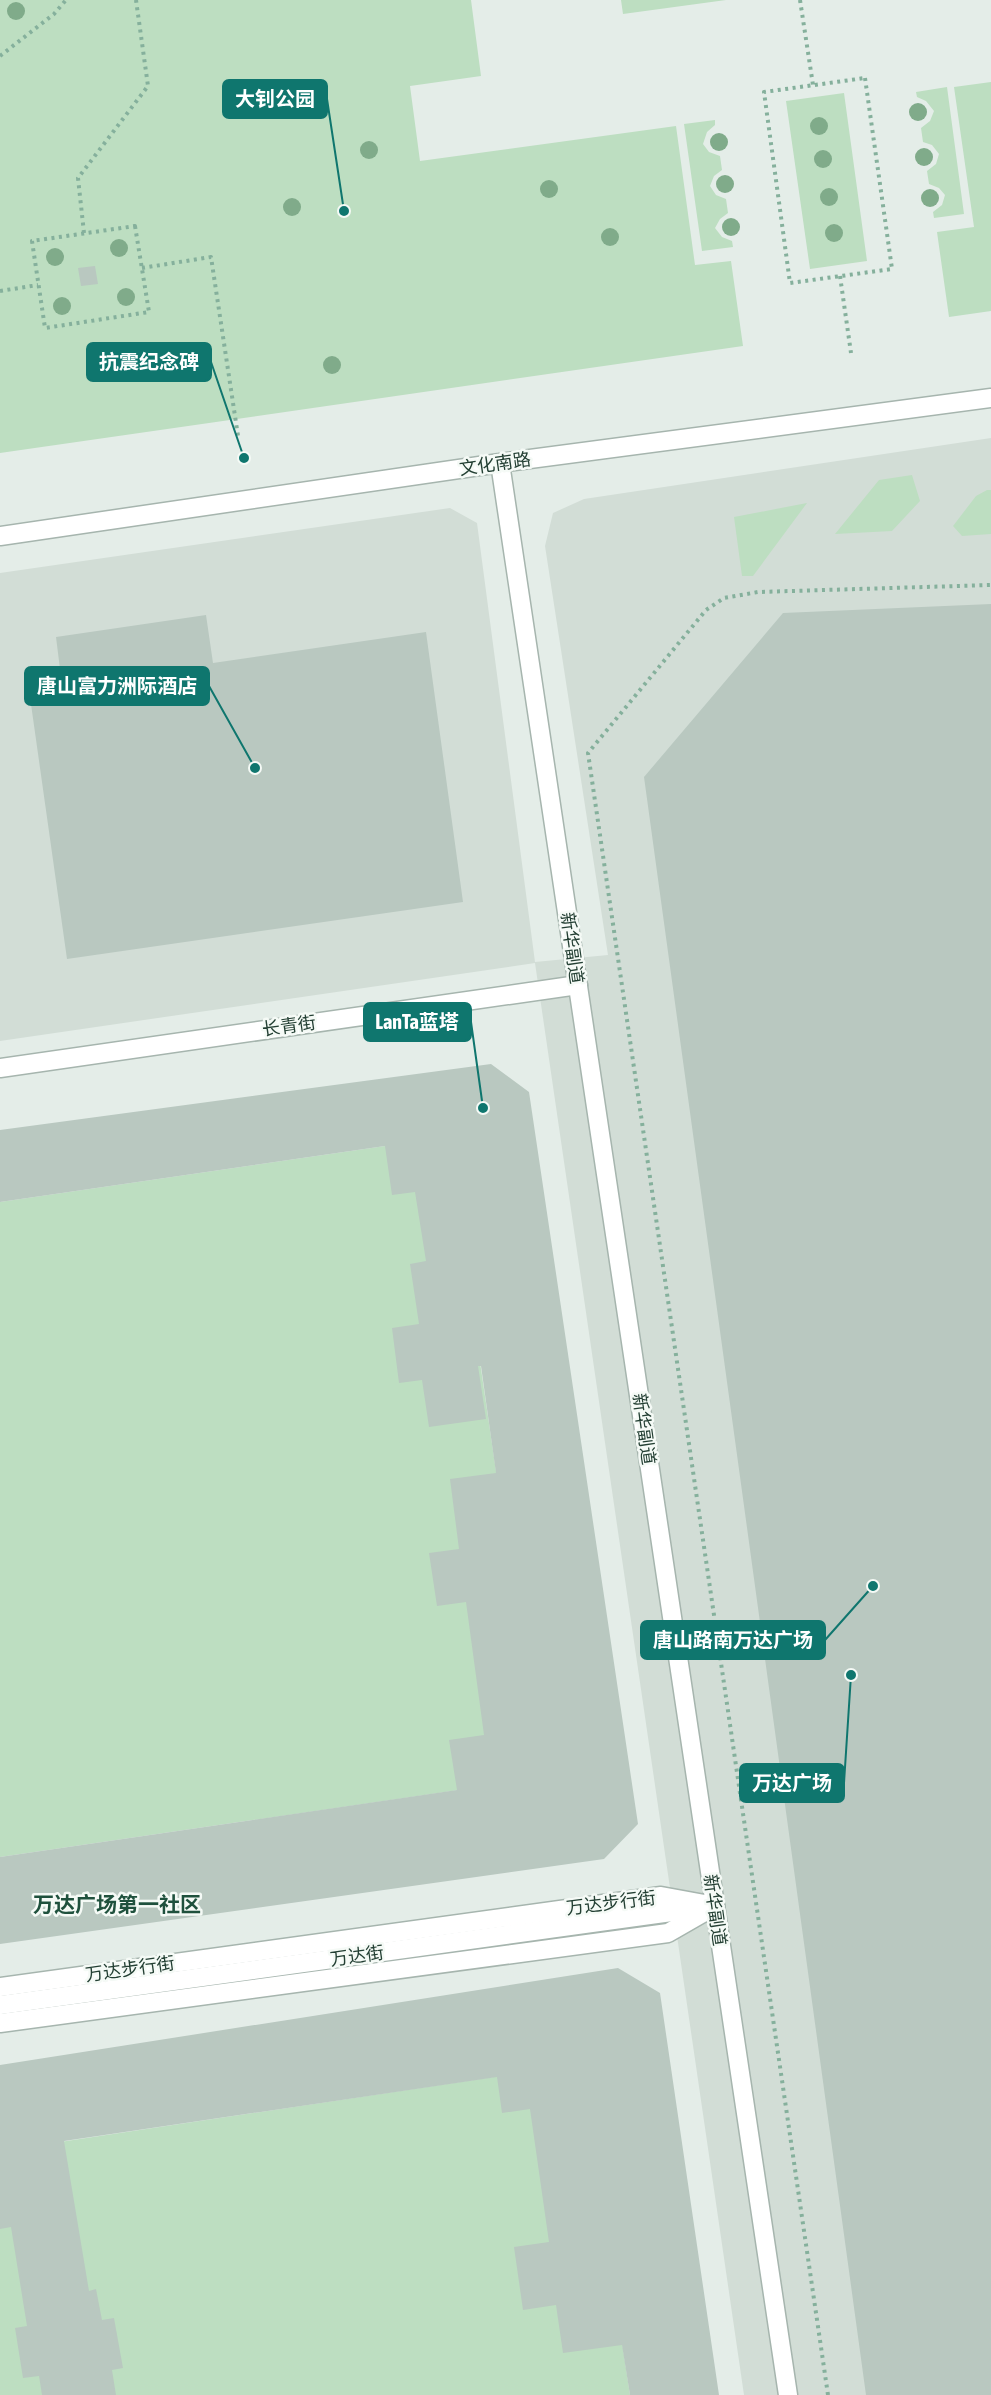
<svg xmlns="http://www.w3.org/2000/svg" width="991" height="2395" viewBox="0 0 991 2395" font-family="'Asap Condensed','Noto Sans SC',sans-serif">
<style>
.built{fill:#d2ddd6}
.green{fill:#bddec1}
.building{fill:#b9c8c0}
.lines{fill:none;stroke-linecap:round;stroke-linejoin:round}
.pedestrian-casing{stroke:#a6b5ae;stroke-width:21}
.minor-casing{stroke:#a6b5ae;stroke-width:21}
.tertiary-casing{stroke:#a6b5ae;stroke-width:21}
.path{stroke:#85b09c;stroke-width:4;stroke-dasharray:3 4.5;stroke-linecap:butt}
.pedestrian{stroke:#fff;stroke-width:18}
.minor{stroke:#fff;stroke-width:18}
.tertiary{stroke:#fff;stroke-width:18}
.tree{fill:#80ab8a}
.labels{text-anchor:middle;stroke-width:5;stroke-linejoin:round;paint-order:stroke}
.street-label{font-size:18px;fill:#233f33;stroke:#f5faf6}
.quarter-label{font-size:21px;font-weight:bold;fill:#1f513d;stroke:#f5faf6}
.leader{fill:none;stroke:#0f766e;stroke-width:2}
.callout-dot{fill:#0f766e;stroke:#f5faf6;stroke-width:2}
.callout{fill:#0f766e;stroke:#0f766e;stroke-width:2}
.callout-label{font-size:20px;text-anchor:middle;font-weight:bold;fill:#fff}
</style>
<rect width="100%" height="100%" fill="#e4ede8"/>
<path class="built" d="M991 438V2395H744L535 963 0 1041V573L450 508 477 523 535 962 608 955 545 546 553 513 584 499Z"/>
<path class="green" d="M0 0H471L481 76 410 86 420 161 676 126 695 265 731 261 743 346 0 453Z
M621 0H726L623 14Z
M991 82V311L949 317 937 232 974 227 954 87Z
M947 87 964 214 934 218 933 212 942 205 945 195 939 188 929 184 927 171 936 164 939 154 932 145 923 142 921 128 930 121 934 111 926 101 917 97 916 92Z
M844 93 867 261 810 269 786 101Z
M715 120V125L707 132 703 144 709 152 720 156 722 170 714 176 710 186 716 195 726 199 728 213 720 219 715 228 722 237 732 241 733 247 702 251 684 124Z
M912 475 920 501 892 531 835 534 879 480Z
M987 490H991V534L962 536 953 526 976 496Z
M807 503 753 576H742L734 517Z
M447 1137 541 1778 0 1857V1202Z
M580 2064 630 2395H0V2151Z"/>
<path class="building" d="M95 266 98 284 81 286 78 268Z
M991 604V2395H866L644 777 783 613Z
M206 615 213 663 426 632 463 902 67 959 29 690 62 685 56 637Z
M491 1064 529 1092 638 1824 604 1859 0 1944V1857L457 1790 449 1740 484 1735 466 1602 437 1606 429 1553 459 1549 450 1479 496 1473 481 1366H478L486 1419 429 1427 422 1380 399 1383 392 1328 419 1324 410 1264 426 1261 415 1192 392 1195 385 1146 0 1202V1130Z
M618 1968 660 1993 719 2395H630L622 2345 563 2353 556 2305 523 2310 514 2247 549 2242 530 2109 502 2113 497 2077 64 2141 89 2291 96 2289 102 2320 114 2318 123 2368 112 2370 116 2395H42L39 2376 23 2378 15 2328 27 2326 11 2227 0 2229V2065Z"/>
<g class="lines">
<defs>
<path id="pedestrian" d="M0 1987 661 1896 710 1905
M0 2023 668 1933 715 1906"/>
<path id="minor" d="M0 1068 578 985
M0 2005 715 1906"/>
<path id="tertiary" d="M500 463 788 2395
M0 536 500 463 991 398"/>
</defs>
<use href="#pedestrian" class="pedestrian-casing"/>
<use href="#minor" class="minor-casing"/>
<use href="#tertiary" class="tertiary-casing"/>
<path class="path" d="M800 0 813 85
M0 56 54 14 66 0
M865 78 892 269 790 283 764 92Z
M135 226 149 312 45 328 32 241Z
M84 233 78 178 148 86 136 0
M142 268 211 257 238 436
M840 276 851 353
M0 291 38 285
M828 2395 588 753 706 610 724 598 758 592 991 585"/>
<use href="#pedestrian" class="pedestrian"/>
<use href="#minor" class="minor"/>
<use href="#tertiary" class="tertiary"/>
</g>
<g class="tree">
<circle cx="16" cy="11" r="9"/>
<circle cx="918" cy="112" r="9"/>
<circle cx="819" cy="126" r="9"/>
<circle cx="719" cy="142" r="9"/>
<circle cx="369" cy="150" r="9"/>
<circle cx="924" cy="157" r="9"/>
<circle cx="823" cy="159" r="9"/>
<circle cx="725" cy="184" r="9"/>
<circle cx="549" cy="189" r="9"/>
<circle cx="829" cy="197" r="9"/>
<circle cx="930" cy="198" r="9"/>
<circle cx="292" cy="207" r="9"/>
<circle cx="731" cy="227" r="9"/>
<circle cx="834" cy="233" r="9"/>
<circle cx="610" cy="237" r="9"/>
<circle cx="119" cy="248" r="9"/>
<circle cx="55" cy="257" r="9"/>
<circle cx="126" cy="297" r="9"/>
<circle cx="62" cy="306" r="9"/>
<circle cx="332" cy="365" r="9"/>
</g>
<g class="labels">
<g class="street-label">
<text transform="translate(495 464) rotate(-8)" y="6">文化南路</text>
<text transform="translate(572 948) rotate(82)" y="6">新华副道</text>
<text transform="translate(289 1026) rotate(-8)" y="6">长青街</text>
<text transform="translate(644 1429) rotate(82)" y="6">新华副道</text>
<text transform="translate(611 1903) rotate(-7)" y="6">万达步行街</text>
<text transform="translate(715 1910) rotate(82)" y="6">新华副道</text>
<text transform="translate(357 1956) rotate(-8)" y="6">万达街</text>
<text transform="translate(130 1969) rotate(-8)" y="6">万达步行街</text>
</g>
<g class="quarter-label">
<text x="117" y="1912">万达广场第一社区</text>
</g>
</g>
<path class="leader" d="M344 211L327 99M244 458L211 362M255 768L209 686M483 1108L471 1022M873 1586L825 1640M851 1675L844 1783"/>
<g class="callout-dot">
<circle cx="344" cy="211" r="6"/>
<circle cx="244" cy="458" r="6"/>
<circle cx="255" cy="768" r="6"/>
<circle cx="483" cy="1108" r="6"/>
<circle cx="873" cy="1586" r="6"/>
<circle cx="851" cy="1675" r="6"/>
</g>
<g class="callout">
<rect x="223" y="80" width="104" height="38" rx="6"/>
<rect x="87" y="343" width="124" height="38" rx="6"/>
<rect x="25" y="667" width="184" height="38" rx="6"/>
<rect x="364" y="1003" width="107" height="38" rx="6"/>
<rect x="641" y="1621" width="184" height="38" rx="6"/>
<rect x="740" y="1764" width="104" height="38" rx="6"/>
</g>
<g class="callout-label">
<text x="275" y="106">大钊公园</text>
<text x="149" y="369">抗震纪念碑</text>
<text x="117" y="693">唐山富力洲际酒店</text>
<text x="417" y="1029">LanTa蓝塔</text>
<text x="733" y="1647">唐山路南万达广场</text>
<text x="792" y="1790">万达广场</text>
</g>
</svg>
